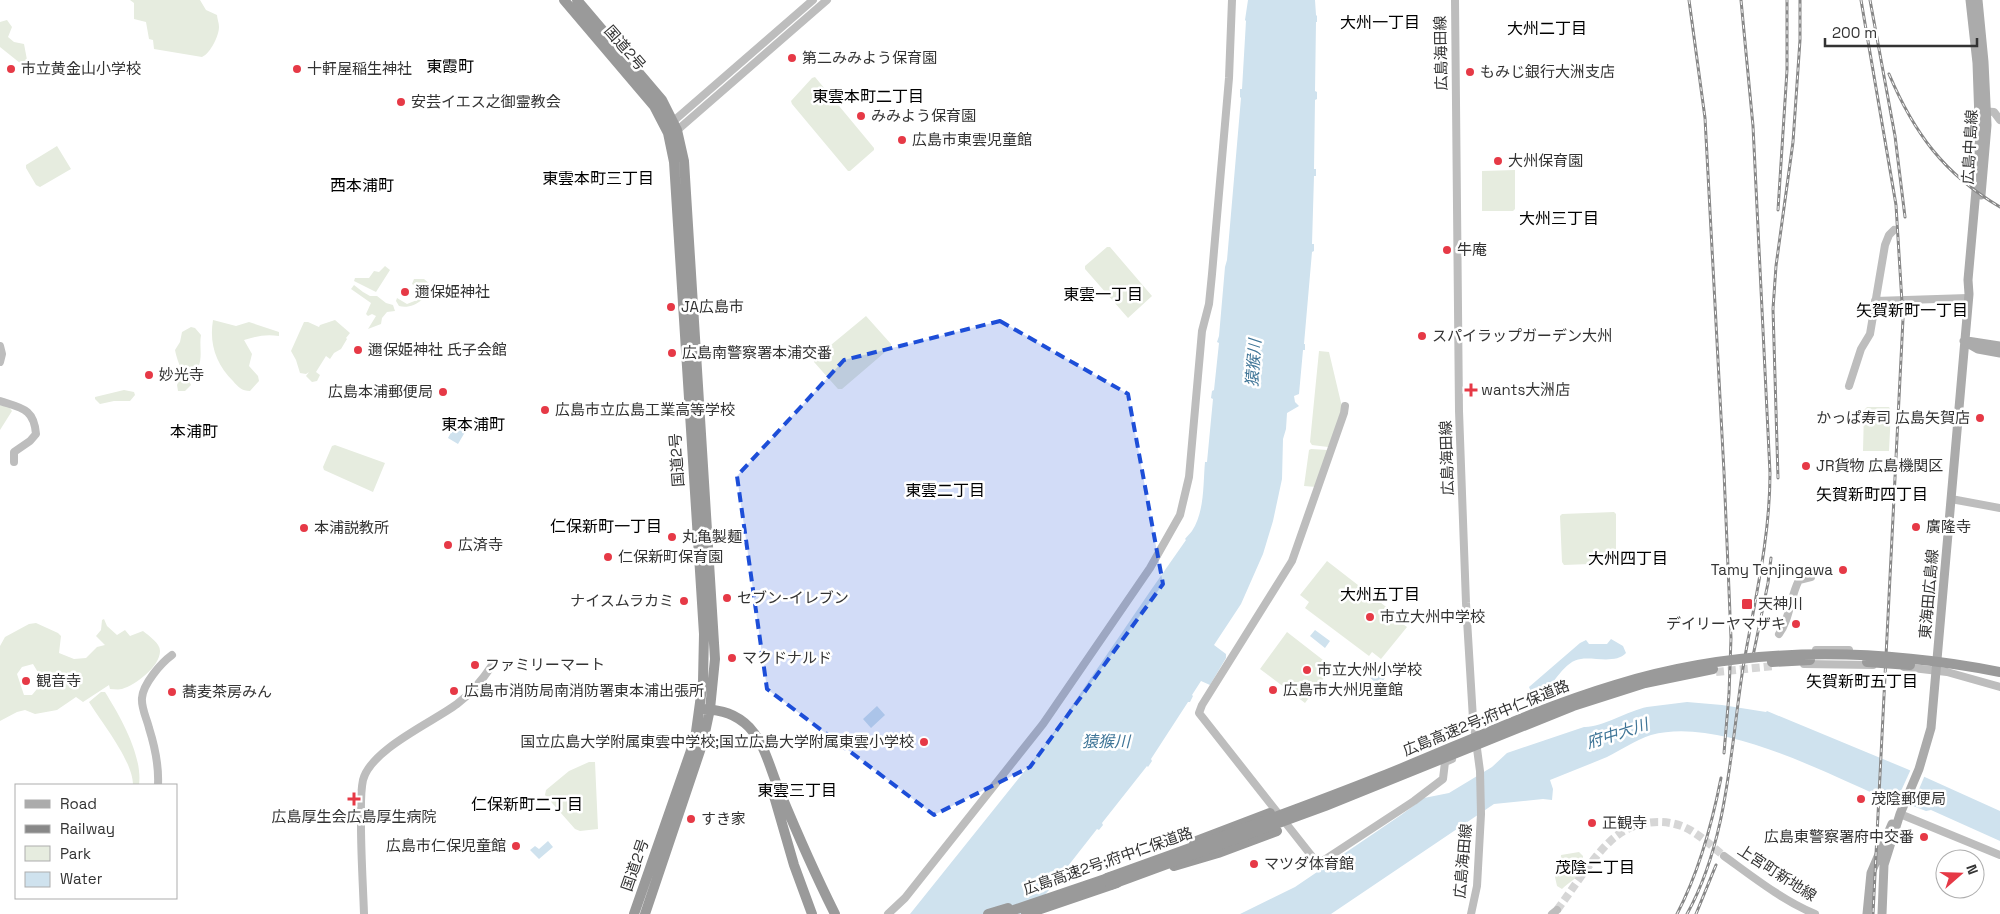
<svg xmlns="http://www.w3.org/2000/svg" width="2000" height="914" viewBox="0 0 2000 914" font-family="'Space Grotesk','Noto Sans JP',sans-serif">
<style>
.green{fill:#e6ecdf;fill-rule:evenodd}
.water{fill:#cfe2ee}
.pier{fill:#fff}
.lines{fill:none;stroke-linecap:round;stroke-linejoin:round}
.secondary-tunnel{stroke:#d6d6d6;stroke-width:8;stroke-dasharray:8 4;stroke-linecap:butt}
.secondary{stroke:#bdbdbd;stroke-width:8}
.primary{stroke:#ababab;stroke-width:9}
.highway{stroke:#9a9a9a;stroke-width:10}
.rail-casing{stroke:#888;stroke-width:3}
.rail{stroke:#fff;stroke-width:1;stroke-dasharray:4;stroke-linecap:butt}
.highway-bridge{stroke:#9a9a9a;stroke-width:10}
.marked{fill:#1d4ed8;fill-opacity:0.2;stroke:#1d4ed8;stroke-width:4;stroke-dasharray:10 6;stroke-linejoin:round}
.poi-dot{fill:#e63946;stroke:#fff;stroke-width:2}
.labels{text-anchor:middle;stroke-width:5;stroke-linejoin:round;paint-order:stroke}
.street-label{font-size:15px;fill:#333;stroke:#fff}
.poi-label{font-size:15px;fill:#333;stroke:#fff;text-anchor:start}
.neighbourhood-label{font-size:16px;fill:#000;stroke:#fff}
.water-label{font-size:16px;font-style:italic;fill:#3f7597;stroke:#fff}
</style>
<rect width="100%" height="100%" fill="#fff"/>
<path class="green" d="M130 0H200L206 10 217 15C217 18 219 23 219 27 219 35 211 53 202 57L154 49 153 40 149 39 146 22 134 19V3Z
M7 20 12 27 8 37 14 42 24 44 28 65 20 63 0 47V22Z
M815 77 874 148V150L850 171H848L792 104 791 101 812 78Z
M57 146 71 169 40 187 36 185 26 168V165Z
M1515 170V209L1513 211H1482V171Z
M1107 247H1110L1152 296 1128 318 1085 269V266Z
M385 266 390 270 376 292 354 281 355 278H369L374 271 379 272Z
M414 279H424L430 284C429 298 413 310 399 306L396 301 397 298 407 304 417 300 422 291 412 284Z
M354 285 363 292 370 296H377L386 303 393 305 395 311 387 312 382 318 381 324 368 329 376 316 372 314 368 316 366 314 371 303 351 289Z
M866 316 891 344V347L842 389H838L814 362V359Z
M213 320 236 326 249 322 279 332V336C266 334 257 336 244 340L252 354 249 366 258 376 259 381 250 391C242 391 238 387 233 381 216 364 209 344 213 320Z
M335 320 350 333 346 338 347 339 341 349 334 353 330 359 326 356 316 372 320 375 317 381 312 382 306 376 309 372 306 374 300 373 296 360 291 351 304 322H308L319 327 320 325Z
M191 327 195 328 201 335C199 346 203 357 198 368 196 373 191 376 189 381L191 385 185 391H178L177 385C185 369 178 366 175 350L180 342 182 332Z
M1319 351 1329 352 1342 407V413L1328 447 1312 445 1310 442Z
M124 390 134 392 135 395 130 401H114L100 404 95 399V397Z
M0 405 9 407 12 411 0 430Z
M1867 407H1889L1891 410 1889 451H1863L1864 410Z
M335 445 385 463 373 492 324 470 323 467 332 446Z
M1311 449 1328 450 1316 487 1304 486 1309 450Z
M1614 512 1616 514V563L1564 565 1562 562 1560 516 1562 514Z
M1327 561 1394 613 1396 619 1407 627 1381 659 1372 652 1369 656 1305 608 1309 602 1300 595Z
M104 619 107 626 117 635 125 630 130 636 143 631C149 636 160 643 160 651 160 667 135 685 122 689 118 690 114 689 110 689L109 685 83 702 76 697 57 710 35 714 25 710 17 712 0 721V646L5 637 29 624 36 623 58 633 61 636 59 653 74 659 86 658 97 647 105 645 96 636 101 630 102 620ZM33 664 39 674 47 677 32 695H24L17 674 22 667Z
M1287 632 1332 667 1305 703 1260 669Z
M101 692H105C120 716 143 756 139 785H133C133 761 102 723 89 702Z
M589 762H595L598 829 580 831 575 829 545 795 546 790 569 771Z
M1579 852 1583 856C1583 878 1576 876 1562 889L1557 886 1555 877 1560 869 1561 855Z"/>
<path class="water" d="M1248 0H1315L1316 15 1317 16V22H1316L1315 91 1317 92V99L1315 100 1314 169H1316V176H1314L1312 244H1314V251L1312 252 1304 344H1305V350H1303L1299 394 1294 396 1295 402 1299 406 1287 413 1286 429 1283 439 1282 479 1273 521 1263 554 1241 604 1214 645 1226 654V658L1210 685 1201 681 1192 695 1193 696 1190 702H1188L1151 759 1152 761 1148 767 1147 766 1102 823 1103 825 1099 830 1097 829 1050 889 1027 914H910L1043 748 1151 590 1186 540 1185 539C1187 536 1190 534 1192 531 1205 511 1203 483 1205 462H1207L1213 399 1211 398 1212 391 1214 390 1219 343 1217 342 1219 336 1225 267 1227 260 1241 98 1240 97V89H1242L1246 21 1245 20Z
M457 421 468 427 458 444 448 438Z
M1315 630 1330 641 1325 648 1310 636Z
M1611 639 1623 646 1626 653C1616 664 1594 657 1581 659 1565 660 1553 685 1542 695L1541 693 1533 696 1529 687 1580 643 1586 640 1589 644H1607Z
M1371 665 1386 677 1379 685 1364 673Z
M1687 702 1722 705 1766 712 1767 711 1907 769 2000 811V841L1931 810 1926 811 1895 799 1893 802C1829 775 1721 716 1651 735 1636 740 1621 750 1607 757 1588 765 1569 772 1550 780L1553 789 1552 800 1543 799 1494 804 1331 914H1240L1295 887 1401 815 1424 798 1449 793 1492 767 1507 753 1584 727C1600 728 1628 711 1647 707 1660 705 1674 704 1687 702Z
M877 706 885 715 871 728 863 719Z
M548 841 553 847 539 859 530 850 535 846 539 849Z"/>
<path class="pier" d="M1911 769 1925 775 1911 808 1896 802Z"/>
<g class="lines">
<path class="secondary-tunnel" d="M1716 672 1774 666
M1557 910C1573 889 1595 853 1615 837 1636 820 1667 817 1690 830 1702 837 1713 847 1724 856"/>
<path class="secondary" d="M1455 0 1459 411 1466 603 1473 719 1480 771 1481 814 1477 886 1471 914
M1981 111 1994 112 2000 120
M669 125 813 0
M674 133 827 0
M1875 301 1968 298
M0 346 2 354 0 362
M1849 386 1861 349 1870 334 1885 245 1889 235 1894 230
M0 401C21 408 34 408 36 434L30 441 14 452V462
M1345 406 1344 413 1292 561 1202 705 1199 713 1318 864 1414 801 1443 779 1445 762 1452 759
M1951 499 2000 508
M1779 634C1790 619 1790 597 1799 580L1811 577
M1816 650H1849
M1804 664 1873 665
M1904 667 1947 672 2000 687
M158 785C159 765 155 747 149 728 147 719 141 708 142 698 143 684 161 663 172 655
M1900 814 2000 855
M1724 856C1753 877 1782 900 1815 914
M364 914C363 885 361 855 361 826 361 811 360 794 363 780 371 749 433 722 457 704 472 693 483 679 493 664
M888 914 905 898 1043 724 1150 568 1180 515 1189 477 1202 331 1209 304 1212 274 1229 78 1232 0
M1552 914 1557 910"/>
<path class="primary" d="M1978 0 1984 62 1987 125 1981 195
M1964 341 1978 349 2000 353
M1967 341 2000 346
M1867 914 1871 873 1892 824
M1882 914 1884 865 1900 814 1919 769 1931 728 1969 294 1968 280 1979 156V120L1977 63 1970 0"/>
<path class="highway" d="M564 0 654 106 668 133 674 162 704 634 703 681 695 739 634 914
M577 0 662 100 677 130 684 161 715 659 710 709 703 742 645 914
M704 709C722 710 736 714 749 727 766 745 770 770 780 792 797 833 815 874 835 914
M772 789 794 865 812 914
M1194 842 1270 813
M1174 866 1218 853 1277 831
M988 914 1008 908
M1002 914 1114 876
M1026 914 1117 883"/>
<defs>
<path id="rail" d="M1689 0 1705 118 1724 472 1731 638 1729 694 1724 753
M1861 0 1896 205 1903 319 1873 914
M1870 0 1895 136 1905 217
M1889 74C1914 133 1944 174 2000 207
M1778 210 1787 70V0
M1778 478 1773 309 1776 266 1793 142 1800 40V0
M1753 656 1768 583 1771 558
M1677 914C1699 872 1712 824 1721 778
M1687 914C1728 840 1730 751 1743 668 1754 603 1770 540 1770 473L1753 126 1741 0
M1696 914 1716 865"/>
</defs>
<use href="#rail" class="rail-casing"/>
<use href="#rail" class="rail"/>
<path class="highway-bridge" d="M1772 662 1810 660
M1867 662 1910 665
M1107 878C1198 845 1290 813 1380 777 1458 746 1535 709 1615 685 1741 646 1872 647 2000 672
M1110 885 1325 806 1573 706 1645 683 1713 669"/>
</g>
<path class="marked" d="M1000 321 1128 394 1163 584 1030 767 934 815 767 689 737 476 844 360Z"/>
<g class="poi-dot">
<circle cx="792" cy="58" r="5"/>
<circle cx="11" cy="69" r="5"/>
<circle cx="297" cy="69" r="5"/>
<circle cx="1470" cy="72" r="5"/>
<circle cx="401" cy="102" r="5"/>
<circle cx="861" cy="116" r="5"/>
<circle cx="902" cy="140" r="5"/>
<circle cx="1498" cy="161" r="5"/>
<circle cx="1447" cy="250" r="5"/>
<circle cx="405" cy="292" r="5"/>
<circle cx="671" cy="307" r="5"/>
<circle cx="1422" cy="336" r="5"/>
<circle cx="358" cy="350" r="5"/>
<circle cx="672" cy="353" r="5"/>
<circle cx="149" cy="375" r="5"/>
<path d="M1468.5 382.5h5v5h5v5h-5v5h-5v-5h-5v-5h5z"/>
<circle cx="443" cy="392" r="5"/>
<circle cx="545" cy="410" r="5"/>
<circle cx="1980" cy="418" r="5"/>
<circle cx="1806" cy="466" r="5"/>
<circle cx="1916" cy="527" r="5"/>
<circle cx="304" cy="528" r="5"/>
<circle cx="672" cy="537" r="5"/>
<circle cx="448" cy="545" r="5"/>
<circle cx="608" cy="557" r="5"/>
<circle cx="1843" cy="570" r="5"/>
<circle cx="727" cy="598" r="5"/>
<circle cx="684" cy="601" r="5"/>
<rect x="1741" y="598" width="12" height="12" rx="2.5"/>
<circle cx="1370" cy="617" r="5"/>
<circle cx="1796" cy="624" r="5"/>
<circle cx="732" cy="658" r="5"/>
<circle cx="475" cy="665" r="5"/>
<circle cx="1307" cy="670" r="5"/>
<circle cx="26" cy="681" r="5"/>
<circle cx="1273" cy="690" r="5"/>
<circle cx="454" cy="691" r="5"/>
<circle cx="172" cy="692" r="5"/>
<circle cx="924" cy="742" r="5"/>
<path d="M351.5 791.5h5v5h5v5h-5v5h-5v-5h-5v-5h5z"/>
<circle cx="1861" cy="799" r="5"/>
<circle cx="691" cy="819" r="5"/>
<circle cx="1592" cy="823" r="5"/>
<circle cx="1924" cy="837" r="5"/>
<circle cx="516" cy="846" r="5"/>
<circle cx="1254" cy="864" r="5"/>
</g>
<g class="labels">
<g class="street-label">
<text transform="translate(625 48) rotate(49)" y="5">国道2号</text>
<text transform="translate(1441 53) rotate(-91)" y="5">広島海田線</text>
<text transform="translate(1970 147) rotate(-87)" y="5">広島中島線</text>
<text transform="translate(1447 458) rotate(-92)" y="5">広島海田線</text>
<text transform="translate(677 460) rotate(-94)" y="5">国道2号</text>
<text transform="translate(1929 594) rotate(-85)" y="5">東海田広島線</text>
<text transform="translate(1486 718) rotate(-22)" y="5">広島高速2号;府中仁保道路</text>
<text transform="translate(1108 861) rotate(-19)" y="5">広島高速2号;府中仁保道路</text>
<text transform="translate(1463 861) rotate(-85)" y="5">広島海田線</text>
<text transform="translate(635 865) rotate(-71)" y="5">国道2号</text>
<text transform="translate(1777 873) rotate(33)" y="5">上宮町新地線</text>
</g>
<g class="poi-label">
<text x="802" y="63">第二みみよう保育園</text>
<text x="21" y="74">市立黄金山小学校</text>
<text x="307" y="74">十軒屋稲生神社</text>
<text x="1480" y="77">もみじ銀行大洲支店</text>
<text x="411" y="107">安芸イエス之御霊教会</text>
<text x="871" y="121">みみよう保育園</text>
<text x="912" y="145">広島市東雲児童館</text>
<text x="1508" y="166">大州保育園</text>
<text x="1457" y="255">牛庵</text>
<text x="415" y="297">邇保姫神社</text>
<text x="681" y="312">JA広島市</text>
<text x="1432" y="341">スパイラップガーデン大州</text>
<text x="368" y="355">邇保姫神社 氏子会館</text>
<text x="682" y="358">広島南警察署本浦交番</text>
<text x="159" y="380">妙光寺</text>
<text x="1481" y="395">wants大洲店</text>
<text x="433" y="397" text-anchor="end">広島本浦郵便局</text>
<text x="555" y="415">広島市立広島工業高等学校</text>
<text x="1970" y="423" text-anchor="end">かっぱ寿司 広島矢賀店</text>
<text x="1816" y="471">JR貨物 広島機関区</text>
<text x="1926" y="532">廣隆寺</text>
<text x="314" y="533">本浦説教所</text>
<text x="682" y="542">丸亀製麺</text>
<text x="458" y="550">広済寺</text>
<text x="618" y="562">仁保新町保育園</text>
<text x="1833" y="575" text-anchor="end">Tamy Tenjingawa</text>
<text x="737" y="603">セブン-イレブン</text>
<text x="674" y="606" text-anchor="end">ナイスムラカミ</text>
<text x="1758" y="609">天神川</text>
<text x="1380" y="622">市立大州中学校</text>
<text x="1786" y="629" text-anchor="end">デイリーヤマザキ</text>
<text x="742" y="663">マクドナルド</text>
<text x="485" y="670">ファミリーマート</text>
<text x="1317" y="675">市立大州小学校</text>
<text x="36" y="686">観音寺</text>
<text x="1283" y="695">広島市大州児童館</text>
<text x="464" y="696">広島市消防局南消防署東本浦出張所</text>
<text x="182" y="697">蕎麦茶房みん</text>
<text x="914" y="747" text-anchor="end">国立広島大学附属東雲中学校;国立広島大学附属東雲小学校</text>
<text x="1871" y="804">茂陰郵便局</text>
<text x="354" y="822" text-anchor="middle">広島厚生会広島厚生病院</text>
<text x="701" y="824">すき家</text>
<text x="1602" y="828">正観寺</text>
<text x="1914" y="842" text-anchor="end">広島東警察署府中交番</text>
<text x="506" y="851" text-anchor="end">広島市仁保児童館</text>
<text x="1264" y="869">マツダ体育館</text>
</g>
<g class="neighbourhood-label">
<text x="1380" y="28">大州一丁目</text>
<text x="1547" y="34">大州二丁目</text>
<text x="450" y="72">東霞町</text>
<text x="868" y="102">東雲本町二丁目</text>
<text x="598" y="184">東雲本町三丁目</text>
<text x="362" y="191">西本浦町</text>
<text x="1559" y="224">大州三丁目</text>
<text x="1103" y="300">東雲一丁目</text>
<text x="1912" y="316">矢賀新町一丁目</text>
<text x="473" y="430">東本浦町</text>
<text x="194" y="437">本浦町</text>
<text x="945" y="496">東雲二丁目</text>
<text x="1872" y="500">矢賀新町四丁目</text>
<text x="606" y="532">仁保新町一丁目</text>
<text x="1628" y="564">大州四丁目</text>
<text x="1380" y="600">大州五丁目</text>
<text x="1862" y="687">矢賀新町五丁目</text>
<text x="797" y="796">東雲三丁目</text>
<text x="527" y="810">仁保新町二丁目</text>
<text x="1595" y="873">茂陰二丁目</text>
</g>
<g class="water-label">
<text transform="translate(1253 363) rotate(-86)" y="6">猿猴川</text>
<text transform="translate(1617 733) rotate(-18)" y="6">府中大川</text>
<text x="1106" y="747">猿猴川</text>
</g>
</g>
<rect x="15" y="784" width="162" height="115" fill="#ffffff" stroke="#adadad"/>
<rect x="25" y="800" width="25" height="8" fill="#ababab" stroke="#adadad"/>
<text x="60" y="809" font-size="15" fill="#333333">Road</text>
<rect x="25" y="825" width="25" height="8" fill="#888888" stroke="#adadad"/>
<text x="60" y="834" font-size="15" fill="#333333">Railway</text>
<rect x="25" y="846" width="25" height="15" fill="#e6ecdf" stroke="#adadad"/>
<text x="60" y="859" font-size="15" fill="#333333">Park</text>
<rect x="25" y="872" width="25" height="15" fill="#cfe2ee" stroke="#adadad"/>
<text x="60" y="884" font-size="15" fill="#333333">Water</text>
<g transform="translate(1960 874) rotate(70)"><circle r="24" fill="#ffffff" stroke="#adadad"/>
<path d="M0-4L9 19L0 12L-9 19Z" fill="#e63946"/>
<text y="-8" font-size="14" font-weight="bold" text-anchor="middle" fill="#333333">N</text>
</g>
<path d="M1825 38v8h152v-8" fill="none" stroke="#333333" stroke-width="2.5"/>
<text x="1832" y="38" font-size="15" fill="#333333" stroke="#ffffff" stroke-width="4" paint-order="stroke">200 m</text>
</svg>
